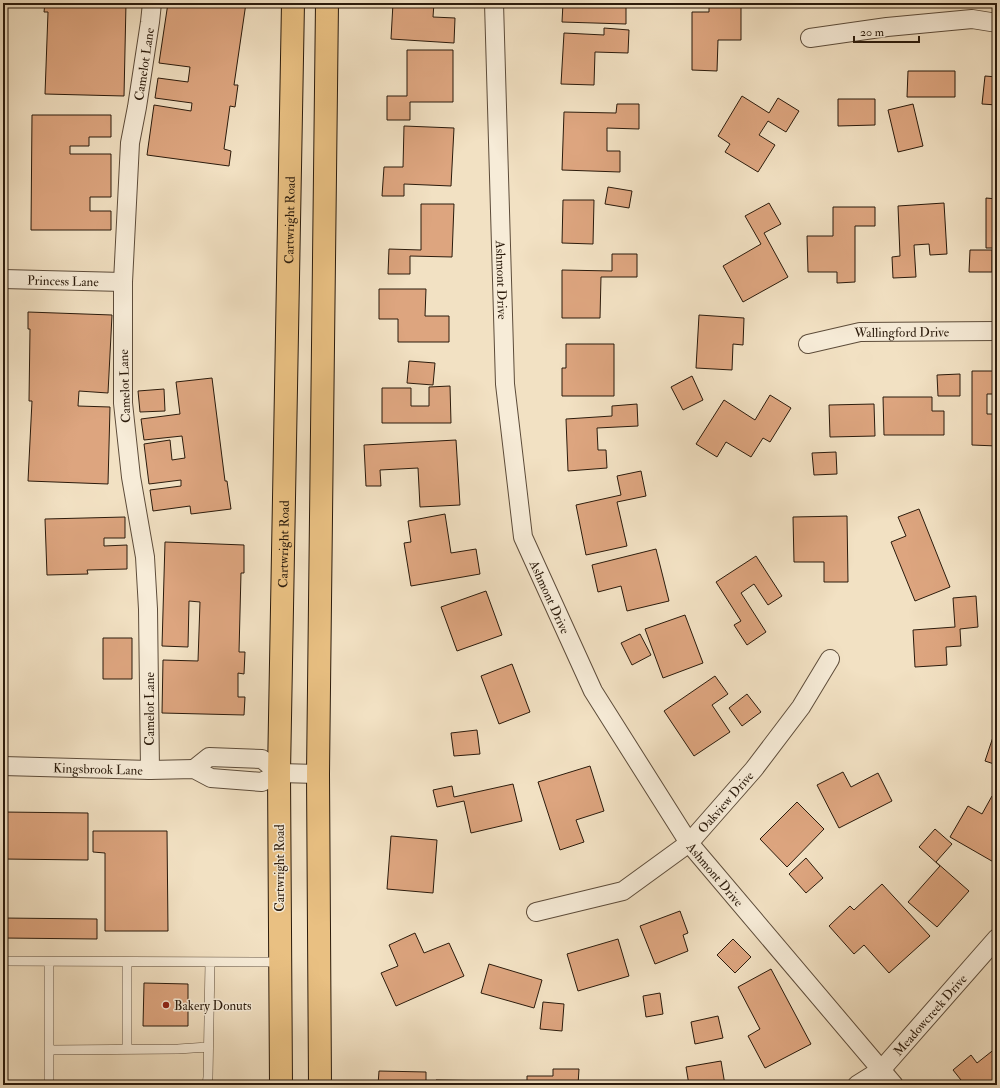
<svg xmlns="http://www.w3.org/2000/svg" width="1000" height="1088" viewBox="0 0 1000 1088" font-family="'IM FELL Double Pica',serif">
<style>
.building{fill:#dda57f;stroke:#2b1b0c}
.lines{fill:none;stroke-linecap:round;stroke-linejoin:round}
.lane-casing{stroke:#5d4c3a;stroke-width:10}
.street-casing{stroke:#5d4c3a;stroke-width:20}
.primary-casing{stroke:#2b1b0c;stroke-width:24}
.lane{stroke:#f7ecd8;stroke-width:9}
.street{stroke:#f7ecd8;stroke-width:18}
.primary{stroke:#e9c082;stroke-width:22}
.poi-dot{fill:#8f2418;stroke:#f7ecd8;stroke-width:1.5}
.labels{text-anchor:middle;stroke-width:3;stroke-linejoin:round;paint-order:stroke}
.street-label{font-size:13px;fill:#2b1b0c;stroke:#f7ecd8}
.poi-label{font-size:13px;fill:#2b1b0c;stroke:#f7ecd8;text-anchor:start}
</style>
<rect width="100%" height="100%" fill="#f2e1c3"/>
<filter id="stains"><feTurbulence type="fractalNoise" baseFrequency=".005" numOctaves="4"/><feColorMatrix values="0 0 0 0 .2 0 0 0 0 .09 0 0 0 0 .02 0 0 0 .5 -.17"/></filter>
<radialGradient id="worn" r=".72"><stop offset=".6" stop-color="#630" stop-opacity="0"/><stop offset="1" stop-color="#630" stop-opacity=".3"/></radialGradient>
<path class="building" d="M45 3H126L124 96 45 94 48 12H44Z
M168 3H246L234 85H238L235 107 230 106 224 149 231 151 229 166 147 155 154 105 191 111 192 103 155 98 158 78 188 82 190 67 159 63Z
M393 3H434L433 17 455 18 454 43 391 39Z
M563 3 626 5V24L562 22Z
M709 3H741V40H718L717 71 692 70V12H709Z
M604 28 629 30 628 53 595 52 594 85 561 84 564 33 604 35Z
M407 50H453V102H410V120H387V96H407Z
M908 71H955V97H907Z
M985 76 997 77V105L982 104Z
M742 96 769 113 778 98 799 111 786 132 768 121 759 135 775 145 758 172 725 152 730 144 718 136Z
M838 99H875V125L838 126Z
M617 104H639V129L607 128V151H620V172L562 170 564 112 616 113Z
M913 104 923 146 898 152 888 110Z
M32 115H111V137H89V146H70V154H111V197H90V211H111V230H31Z
M404 126 454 128 451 186 404 184V196H382L384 167H403Z
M608 187 632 191 629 208 605 204Z
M986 198 997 199V248H986Z
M563 200H594L593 244 562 243Z
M769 203 781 224 764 233 788 277 743 302 723 266 761 244 745 216Z
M944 203 947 254 930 255 929 244 914 245 916 277 893 278 892 257 900 256 898 206Z
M421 204H454L452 257 410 256V274H388L389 249 421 250Z
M833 207H875V226H855V282L837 283V272H808L807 236H833Z
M970 250H992V272H969Z
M612 254H637V277H601L600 318H562V270L612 271Z
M379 289H426L425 316H449V342H398V319H379Z
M28 312 112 315 108 393 79 391 78 406 110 407 108 484 28 481 32 401H29L30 329H28Z
M699 315 744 318 743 345 733 344 732 370 696 368Z
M566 344H614V396H562V368H566Z
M409 361 435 363 433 385 407 383Z
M972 371H995V394H987V414H997V446L972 445Z
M960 374V396H938L937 375Z
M692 376 703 400 683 410 671 387Z
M212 378 225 481H227L231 509 191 514 190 506 153 511 150 490 181 486V480L149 484 144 444 170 440 172 460 185 458 182 436 144 440 141 419 180 414 176 382Z
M450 386 451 423H382V388H411V406H429V387Z
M164 389 165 411 140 412 138 391Z
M770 395 791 408 770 442 763 438 751 457 726 442 717 457 696 444 724 400 755 420Z
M883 397H932V411H944V435H884Z
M637 404 638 426 597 428 598 450H606L607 468 568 471 566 419 612 416V406Z
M874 404 875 436 830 437 829 405Z
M456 440 460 505 420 507 418 468 380 470 381 486H366L364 445Z
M836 452 837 474 814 475 812 453Z
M641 471 646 496 617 502 627 546 586 555 576 505 621 495 617 476Z
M919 509 950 587 915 601 891 542 906 536 898 517Z
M445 514 451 553 476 549 480 574 411 586 404 543 411 542 408 521Z
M847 516 848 582H824V562H794L793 517Z
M125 517V538H104V546L127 545V569L87 570 88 574 47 575 45 519Z
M165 542 244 545V573H241L239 652H245L244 674 238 673V697H245L244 715 162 713 163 660 198 661 200 602 189 601 188 647 162 646Z
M656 549 669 601 627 611 621 586 598 592 592 565Z
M756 556 782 596 768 605 754 584 741 593 766 632 747 645 734 625 741 621 716 582Z
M486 591 502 635 457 651 441 607Z
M976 596 978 627 960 629 961 646 946 647 947 665 915 667 913 630 955 627 953 598Z
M685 615 703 663 663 678 645 629Z
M640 634 651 655 632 665 621 643Z
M103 638H132V679H103Z
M512 664 530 712 499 724 481 676Z
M715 676 728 694 712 705 730 732 694 756 664 711Z
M747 694 761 712 742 726 729 708Z
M997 725V765L985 761Z
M477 730 480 754 454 756 451 733Z
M590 766 604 811 576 820 584 842 560 850 538 782Z
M843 772 851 787 878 773 892 801 839 828 817 785Z
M513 784 522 821 471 833 464 801 437 807 433 790 452 786 454 797Z
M992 796 997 799V864L950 837 968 806 982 814Z
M797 802 824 829 787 867 760 839Z
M3 812 88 813V860L3 859Z
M935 829 952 844 936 862 969 891 937 927 908 902 940 866 919 847Z
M93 831H167L168 931H105V853L93 852Z
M391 836 437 840 433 893 387 889Z
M806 858 823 878 806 893 789 874Z
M882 884 930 936 889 973 864 945 854 954 829 926 850 906 854 910Z
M680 911 688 933 683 935 688 951 655 964 640 926Z
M3 918 97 919V939L3 938Z
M415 933 424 953 449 943 464 976 396 1006 381 973 398 966 389 945Z
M618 939 629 976 578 991 567 954Z
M733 939 751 957 735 973 717 955Z
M489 964 542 980 534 1008 481 993Z
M771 969 811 1044 765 1068 748 1036 760 1029 738 987Z
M144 983 188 984V1026H143Z
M660 993 663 1014 646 1017 643 996Z
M543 1002 564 1004 562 1031 540 1029Z
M718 1016 723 1038 695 1044 691 1022Z
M996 1048 997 1049V1085H965L953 1070 971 1055 977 1063Z
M721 1061 725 1085H689L686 1067Z
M553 1069H579L578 1085H527V1076H553Z
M379 1071 426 1072V1085H378Z
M436 1080 503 1081V1085H436Z"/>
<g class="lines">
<defs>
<path id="lane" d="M3 961 280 962
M127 1049V962
M49 1050 178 1049 208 1047
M49 1085V962
M207 1085 208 1077 210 962"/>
<g id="street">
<path id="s1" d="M494 3 505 384 523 537 593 691 689 843 894 1085"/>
<path d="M810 38 887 27 972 19 997 23"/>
<path id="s2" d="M3 279 123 282"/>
<path id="s3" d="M808 344 860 332 997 331"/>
<path id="s4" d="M3 766 150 770 194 769 211 778 262 782 279 773 318 774"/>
<path d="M194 769 209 757 262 759 279 773"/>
<path id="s5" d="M150 770 148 609 145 557 131 477 123 403V282L130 143 137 107 150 22 152 3"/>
<path id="s6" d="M536 912 623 891 689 843 754 769 801 707 830 659"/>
<path id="s7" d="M857 1085 881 1070 997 938"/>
</g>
<g id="primary">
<path id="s8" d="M281 1085 279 773 293 3"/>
<path d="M320 1085 318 774 327 3"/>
</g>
</defs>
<use href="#lane" class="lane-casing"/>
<use href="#street" class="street-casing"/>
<use href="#primary" class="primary-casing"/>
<use href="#lane" class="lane"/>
<use href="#street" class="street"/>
<use href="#primary" class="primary"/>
</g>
<circle class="poi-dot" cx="166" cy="1005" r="4"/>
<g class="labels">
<g class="street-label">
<text dy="5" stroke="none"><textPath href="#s5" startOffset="709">Camelot Lane</textPath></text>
<text dy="5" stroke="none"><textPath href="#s8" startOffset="865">Cartwright Road</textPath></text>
<text dy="5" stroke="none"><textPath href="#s1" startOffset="277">Ashmont Drive</textPath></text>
<text dy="5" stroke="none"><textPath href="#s2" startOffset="60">Princess Lane</textPath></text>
<text dy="5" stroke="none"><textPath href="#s3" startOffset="95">Wallingford Drive</textPath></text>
<text transform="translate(124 386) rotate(-92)" y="5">Camelot Lane</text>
<text dy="5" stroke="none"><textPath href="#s8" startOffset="541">Cartwright Road</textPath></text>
<text dy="5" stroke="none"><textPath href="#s1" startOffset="601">Ashmont Drive</textPath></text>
<text transform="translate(149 709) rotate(-90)" y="5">Camelot Lane</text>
<text dy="5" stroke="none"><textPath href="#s4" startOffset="95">Kingsbrook Lane</textPath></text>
<text dy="5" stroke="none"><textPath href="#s6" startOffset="226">Oakview Drive</textPath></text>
<text transform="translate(279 868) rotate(-90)" y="5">Cartwright Road</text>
<text dy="5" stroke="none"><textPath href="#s1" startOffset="925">Ashmont Drive</textPath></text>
<text dy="5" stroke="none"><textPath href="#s7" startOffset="102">Meadowcreek Drive</textPath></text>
</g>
<g class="poi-label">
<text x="174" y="1010">Bakery Donuts</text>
</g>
</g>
<rect width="1000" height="1088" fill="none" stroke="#f2e1c3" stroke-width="16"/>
<rect x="4" y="4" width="992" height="1080" fill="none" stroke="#2b1b0c" stroke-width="2"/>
<rect x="8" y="8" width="984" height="1072" fill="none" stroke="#2b1b0c"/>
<path d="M854 36v6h65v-6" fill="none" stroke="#2b1b0c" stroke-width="2"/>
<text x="860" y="36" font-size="12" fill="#2b1b0c" stroke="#f7ecd8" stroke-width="3" paint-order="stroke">20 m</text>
<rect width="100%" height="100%" filter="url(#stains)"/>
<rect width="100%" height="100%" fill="url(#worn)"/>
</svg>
